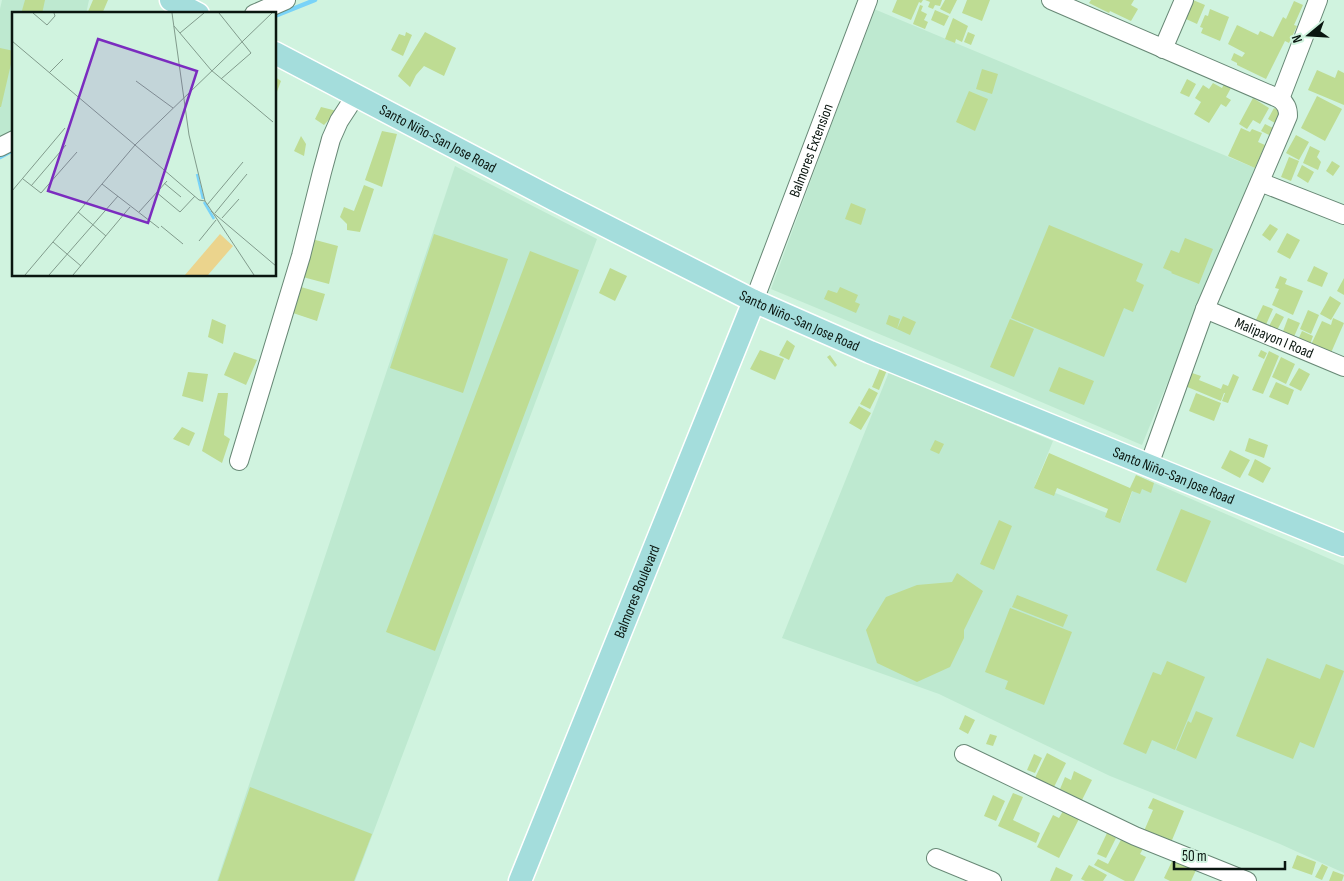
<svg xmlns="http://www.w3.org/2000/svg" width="1344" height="881" viewBox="0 0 1344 881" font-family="'Sofia Sans Condensed',sans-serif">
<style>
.built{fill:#bee9d0}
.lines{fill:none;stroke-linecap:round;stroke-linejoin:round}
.stream{stroke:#79d3f8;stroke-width:4.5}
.building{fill:#bedc93}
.minor-casing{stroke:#688876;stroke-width:20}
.major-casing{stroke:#fff;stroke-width:25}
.minor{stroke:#fff;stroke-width:18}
.major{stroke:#a4dddc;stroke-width:22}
.labels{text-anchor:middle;stroke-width:4.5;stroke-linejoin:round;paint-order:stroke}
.street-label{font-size:15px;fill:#0a1610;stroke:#d0f3df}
.inset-river{fill:none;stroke:#79d3f8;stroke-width:2.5}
.inset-road{fill:none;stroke:#819b8c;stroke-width:1}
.view{fill:#7b2cbf;fill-opacity:0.15;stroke:#7b2cbf;stroke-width:2.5}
.inset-edge{fill:none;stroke:#0a1610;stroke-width:2.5}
</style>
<rect width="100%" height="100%" fill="#d0f3df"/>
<path class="built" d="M2 0H89L86 14H14V134L0 139V9Z
M874 9 1255 168 1142 445 985 378 771 289Z
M455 166 597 239 355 881H217Z
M889 372 1053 441 1035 485 1122 519 1138 476 1344 565V873L1280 844 1110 776 939 694 782 638Z"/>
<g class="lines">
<path class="stream" d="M275 16 315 0
M0 157 13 150"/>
</g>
<path class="building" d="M25 0H45L42 14H21Z
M93 0H108L102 14H87Z
M897 0H923L921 3 919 2 911 20 892 12Z
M925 0H942L940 6 935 5 933 9 928 7 930 2Z
M945 0H957L950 14 940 9Z
M967 0H990L982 21 962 13Z
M1091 0H1134L1131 5 1138 9 1131 21 1110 11 1109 13 1089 3Z
M1193 0 1205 5 1197 24 1186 19Z
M1294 1 1303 5 1294 25 1297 26 1289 43 1285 41 1266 79 1237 65V63L1231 60 1234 53 1242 57 1245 53 1228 44 1237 25 1258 35 1260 31 1273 37 1283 17 1286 19Z
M920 5 923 6 921 11 927 14 924 20 928 22 925 29 913 24Z
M1210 9 1229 17 1220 41 1201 33 1203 28 1200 27 1205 15 1208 16Z
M935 10 949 16 944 26 931 20Z
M953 18 968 26 962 42 956 39 955 43 945 39Z
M406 32 412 35 403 56 391 50 399 34 405 36Z
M425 32 456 48 444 76 424 66 416 75 410 87 398 76Z
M968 32 975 35 971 45 964 42Z
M0 48 14 51 1 107H0Z
M982 69 998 74 992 94 976 89Z
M1317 70 1335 78 1338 70 1344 73V105L1308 90Z
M275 77 281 81 275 97Z
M1187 79 1196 84 1189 97 1180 93Z
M1225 82 1232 86 1226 97 1231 100 1226 107 1221 104 1209 123 1194 114 1201 102 1195 98 1203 85 1209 89 1213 83 1222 88Z
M969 91 988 99 975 131 956 122Z
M1317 96 1342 109 1325 141 1301 128Z
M1253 98 1269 108 1260 124 1253 120 1247 129 1239 124Z
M321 107 337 111 324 125 315 119Z
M1274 108 1281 112 1275 123 1268 119Z
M1265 124 1273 128 1269 135 1261 131Z
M1241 128 1250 132 1252 129 1262 133 1258 142 1265 145 1255 168 1228 156Z
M382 131 397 134 382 187 365 180Z
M1296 135 1309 142 1299 160 1286 153Z
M301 136 306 144 304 156 294 151Z
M1310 146 1320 151 1317 157 1321 162 1318 170 1303 163Z
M1289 157 1299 161 1291 181 1281 177Z
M1332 161 1340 166 1333 176 1326 171Z
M1302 165 1314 172 1308 183 1297 176Z
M364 185 374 189 360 232 347 230V224L340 217 344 207 354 211Z
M851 203 866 209 861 225 845 219Z
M1270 224 1278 229 1270 241 1262 235Z
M1049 225 1143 264 1136 281 1144 285 1133 312 1124 308 1104 357 1011 318Z
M1287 233 1300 240 1290 259 1277 252Z
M434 234 508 259 463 393 390 368Z
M308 238 338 246 329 284 299 276Z
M1185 238 1213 249 1199 284 1171 273 1172 272 1163 268 1171 250 1179 253Z
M530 251 579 270 435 651 386 632Z
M1314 266 1328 273 1322 287 1307 281Z
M610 268 627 276 615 301 599 293Z
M1280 276 1287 279 1285 284 1303 291 1293 315 1272 305 1279 289 1275 288Z
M1344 278V295L1337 291Z
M301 287 325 294 317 321 293 313 296 304 290 303Z
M840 287 858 295 855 302 860 304 856 313 824 299 828 290 837 293Z
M1330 296 1341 303 1331 320 1320 314Z
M1263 305 1273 309 1264 329 1254 324Z
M1308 310 1319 315 1311 334 1300 329Z
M1276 313 1284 317 1275 334 1267 330Z
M889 315 900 319 897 329 886 324Z
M903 316 916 322 910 335 897 329Z
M1288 318 1300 323 1293 339 1282 334Z
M1333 318 1344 323 1330 355 1310 347 1322 321 1331 325Z
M212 319 226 325 223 344 208 337Z
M1010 319 1034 329 1014 377 990 367Z
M1302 331 1313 336 1309 347 1297 342Z
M787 340 795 346 789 360 779 355Z
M760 350 784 359 775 380 750 369Z
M1261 350 1267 353 1264 359 1258 356Z
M1269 351 1279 356 1263 394 1252 390Z
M234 352 257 360 246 385 224 375Z
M830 355 837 365 835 367 827 357Z
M1281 357 1295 364 1286 384 1272 377Z
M1059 367 1094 381 1084 405 1049 391Z
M880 368 887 370 879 390 872 387Z
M1299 368 1310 374 1301 391 1289 385Z
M188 372 208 374 203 402 182 396Z
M1192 373 1201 376 1199 380 1221 389 1223 384 1228 386 1233 374 1239 377 1228 403 1222 401 1225 393H1224L1221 401 1185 386 1189 376H1191Z
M1276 382 1294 390 1288 405 1269 397Z
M869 388 878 393 870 409 860 404Z
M218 393H228L224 435 230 439 222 463 202 451Z
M1196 393 1221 403 1214 421 1189 411Z
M859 406 871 413 861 430 849 423Z
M182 427 195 433 189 446 173 439Z
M1249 438 1268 445 1264 458 1245 451Z
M935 440 944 444 939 454 930 450Z
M1230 450 1250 460 1240 478 1221 468Z
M1049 453 1130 488 1136 475 1154 483 1151 493 1142 489 1140 494 1132 491 1120 523 1105 517 1108 509 1057 488 1054 496 1034 488Z
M1255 459 1271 468 1263 483 1248 475Z
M1181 509 1211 521 1186 583 1156 570Z
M999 520 1012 526 994 570 980 564Z
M957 573 983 591 964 630V638L950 667 917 682 877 663 866 630 886 597 917 585 952 582Z
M1017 595 1068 615 1063 627 1012 607Z
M1010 608 1072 632 1044 705 1005 689 1008 681 985 672Z
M1267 658 1320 679 1326 664 1344 671 1314 748 1300 742 1293 759 1236 736Z
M1167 661 1205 677 1175 750 1152 740 1146 754 1123 744 1153 672 1161 675Z
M1196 711 1213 718 1196 759 1176 750 1188 721 1191 723Z
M965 715 975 720 968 734 959 729Z
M990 734 997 736 993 746 986 744Z
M1047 753 1066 763 1053 789 1034 780Z
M1034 754 1042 758 1035 773 1027 770Z
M1074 771 1092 780 1081 802 1065 794 1066 792 1060 789 1065 777 1071 780Z
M250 787 372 834 354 881H218Z
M1013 793 1023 797 1013 820 1040 833 1036 843 998 826Z
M993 795 1005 801 996 821 984 816Z
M1153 798 1184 811 1170 845 1144 831 1153 810 1148 808Z
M1063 811 1079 819 1059 858 1037 847 1053 815 1059 818Z
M1107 833 1116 838 1106 858 1097 854Z
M1123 836 1144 847 1140 854 1146 857 1134 881H1125L1094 865 1098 859 1108 864Z
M1297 855 1316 862 1312 875 1292 868Z
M1174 857 1197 868 1191 881H1170L1164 878Z
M1322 864 1328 867 1322 880 1315 877Z
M1089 865 1107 875 1103 881H1085L1081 879Z
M1056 867 1073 875 1070 881H1050Z
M1333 871 1344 875 1342 881H1329Z"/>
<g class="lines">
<defs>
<g id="minor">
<path d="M1051 0 1280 99C1286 104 1288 108 1288 116L1205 309 1149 465"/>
<path d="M254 14 286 0"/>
<path d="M1163 49 1184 0"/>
<path d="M1280 99 1318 0"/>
<path d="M0 147 14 140"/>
<path d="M1260 182 1344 215"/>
<path id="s1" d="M754 301 868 0"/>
<path id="s2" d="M1205 309 1344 367"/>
<path d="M239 461 301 256 322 172 331 139 339 121 356 95"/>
<path d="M964 754 1135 836 1247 881"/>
<path d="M936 858 992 881"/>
</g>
<g id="major">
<path d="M171 0 198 14"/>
<path id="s3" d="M275 53 555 200 754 301 870 352 1344 545"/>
<path id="s4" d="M520 881 754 301"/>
</g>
</defs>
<use href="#minor" class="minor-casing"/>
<use href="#major" class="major-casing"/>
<use href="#minor" class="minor"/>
<use href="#major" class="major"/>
</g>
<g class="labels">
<g class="street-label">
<text dy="5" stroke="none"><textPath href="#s3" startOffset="184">Santo Niño-San Jose Road</textPath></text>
<text dy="5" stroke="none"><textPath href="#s1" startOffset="161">Balmores Extension</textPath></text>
<text dy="5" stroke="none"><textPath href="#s3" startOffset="589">Santo Niño-San Jose Road</textPath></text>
<text dy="5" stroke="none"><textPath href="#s2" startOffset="75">Malipayon I Road</textPath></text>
<text dy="5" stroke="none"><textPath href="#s3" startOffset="994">Santo Niño-San Jose Road</textPath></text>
<text dy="5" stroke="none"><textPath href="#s4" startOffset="312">Balmores Boulevard</textPath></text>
</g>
</g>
<g transform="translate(12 12)">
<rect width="264" height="264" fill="#d0f3df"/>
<path d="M208 222 221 234 196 263H173Z" fill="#ebd48d"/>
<path class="inset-river" d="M185 162 191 187M192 190 202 207"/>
<path class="inset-road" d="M21 1 35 13 43 4 42 1M160 1 177 123 193 189 242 263M207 1 239 41 209 67M162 14 199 58 261 110M168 21 192 1M0 29 123 133M37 61 51 47M124 69 161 96M123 133 187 188 193 189M11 167 29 181 65 140M152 171 169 185M90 172 147 216M19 174 54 133M0 179 53 116M144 180 168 200 183 184M195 193 231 150M199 199 264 254M66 200 94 224M127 200 155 169M203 201 235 162M210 206 227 187M149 214 171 232M187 229 204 208M41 230 69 254M13 263 123 133 260 1M37 263 106 184M61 263 118 195"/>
<path class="view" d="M86 27 185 59 136 211 36 179Z"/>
<rect width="264" height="264" class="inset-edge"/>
</g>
<g transform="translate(1309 35) rotate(252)" stroke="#d0f3df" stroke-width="4" paint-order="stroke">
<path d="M0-4L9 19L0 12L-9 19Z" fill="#0a1610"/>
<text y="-8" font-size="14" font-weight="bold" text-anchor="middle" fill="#0a1610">N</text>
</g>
<path d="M1174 861v8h111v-8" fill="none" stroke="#0a1610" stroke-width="2.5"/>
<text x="1182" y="861" font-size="15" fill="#0a1610" stroke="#d0f3df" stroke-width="4" paint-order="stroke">50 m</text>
</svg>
